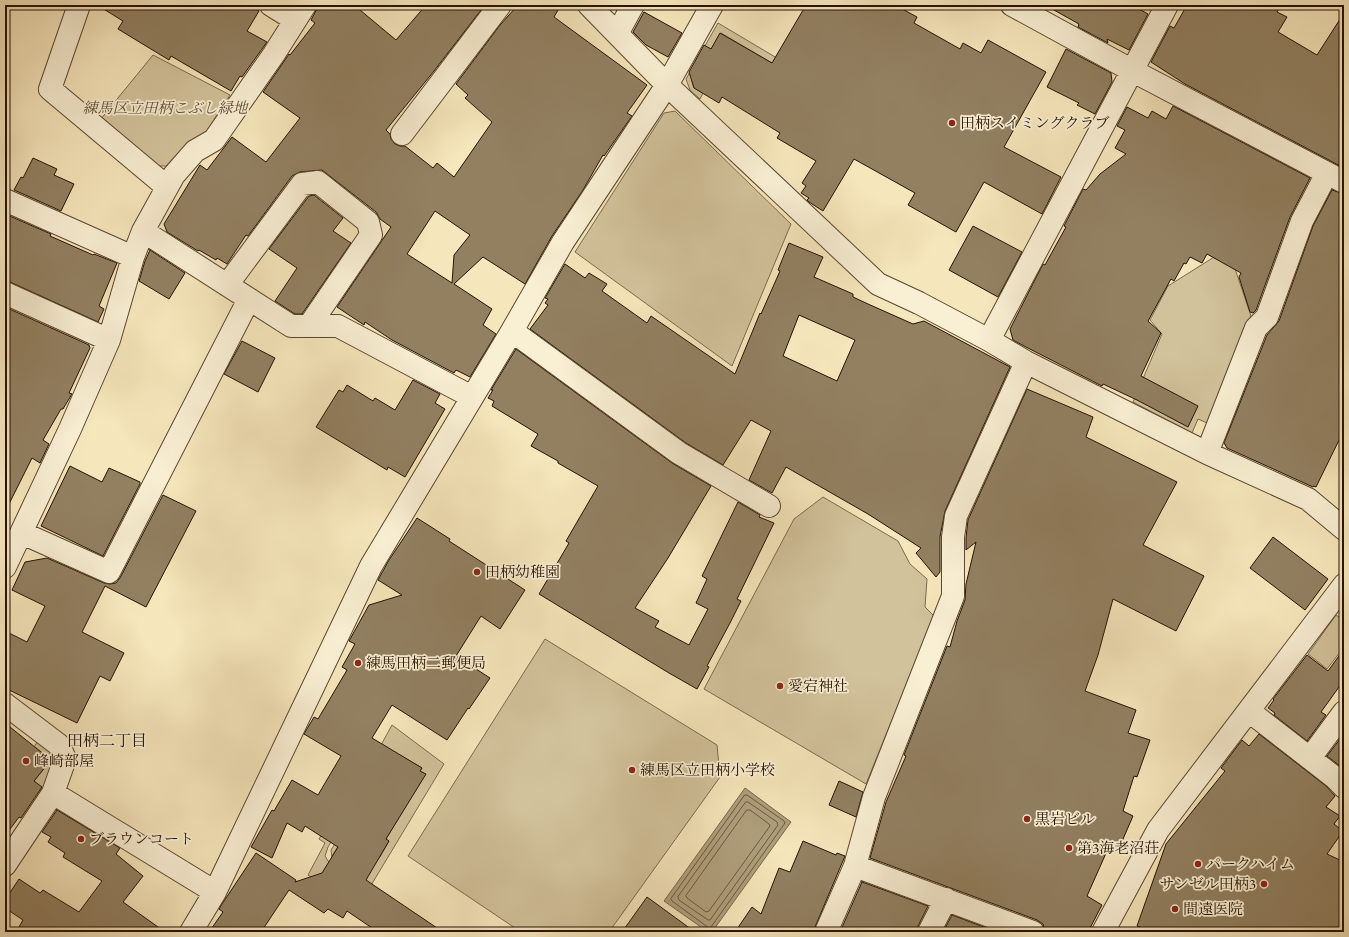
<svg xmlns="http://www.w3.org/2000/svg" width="1349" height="937" viewBox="0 0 1349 937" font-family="'EB Garamond','Noto Serif JP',serif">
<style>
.green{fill:#d2c29b;stroke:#7c6a4e}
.water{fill:#af9e7b;stroke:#78664a}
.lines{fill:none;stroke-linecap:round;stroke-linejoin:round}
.shore{stroke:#6a583e;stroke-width:1}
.building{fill:#928061;stroke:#251200;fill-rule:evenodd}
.minor-casing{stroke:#59472f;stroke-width:24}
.minor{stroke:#f9efd3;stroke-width:22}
.poi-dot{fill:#8f2418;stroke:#f9efd3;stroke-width:1.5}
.labels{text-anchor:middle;stroke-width:3.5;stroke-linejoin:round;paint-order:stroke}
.park-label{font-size:15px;font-style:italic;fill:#625036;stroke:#f9efd3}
.poi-label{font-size:15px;fill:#251200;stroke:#f9efd3;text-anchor:start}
.neighbourhood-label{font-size:16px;fill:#251200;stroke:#f9efd3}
</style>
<rect width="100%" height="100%" fill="#f6e6bb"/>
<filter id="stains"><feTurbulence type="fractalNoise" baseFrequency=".005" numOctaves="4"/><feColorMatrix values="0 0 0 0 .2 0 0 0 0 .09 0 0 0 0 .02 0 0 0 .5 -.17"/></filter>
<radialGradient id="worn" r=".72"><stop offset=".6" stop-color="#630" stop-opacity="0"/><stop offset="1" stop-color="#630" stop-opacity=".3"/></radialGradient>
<path class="green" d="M718 23 829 89 826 95 721 33 692 81 694 88 703 93 700 99 690 90 686 79Z
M153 55 230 95 206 132 189 142 166 166H154L100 120Z
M675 111 791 224 732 366 575 252 664 113Z
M1222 252 1230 254 1251 316 1207 423 1198 419 1192 433 1133 402 1162 334 1150 320 1168 286Z
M823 497 898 541 910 564 927 579 925 607 934 616 866 784 704 689 794 519Z
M1336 615 1344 621V647L1327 669 1308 654Z
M545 639 717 745 720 777 609 932H521L408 856Z
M392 725 444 764 370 887 332 858 331 850 340 836 345 835 332 856 363 874 380 857 389 841 386 839 425 774 420 771 422 768 400 755 353 796Z
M38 741 54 753 57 762 43 793 40 792 42 788 34 781 47 765 48 758 34 747Z
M327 825 335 836 328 847 325 856 328 861 334 865 351 902 308 875 325 843 319 839Z"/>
<path class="water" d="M745 788 791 822 712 932H708L664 901Z"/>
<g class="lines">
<path class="shore" d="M745 795H747L784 821 785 823 711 927 709 928 672 901 671 899Z
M746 802H748L777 822 778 825 710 920H708L679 900 678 897Z
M747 810H750L769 824 770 826 709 911 706 912 687 898 686 896Z"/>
</g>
<path class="building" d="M97 5H249L259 11 247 31 267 42 242 77 240 76 231 91 171 56 169 60 118 29 123 21Z
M319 5H354L396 40 426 5H474L481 10 434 71 386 130 390 134 391 139 395 144 400 146H405L433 168 437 163 454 177 492 122 465 98 468 95 456 84 500 25 518 5H561L554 17 647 85 627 113 632 116 604 156 603 155 583 190 552 236 525 284 483 257 454 284 492 309 483 325 496 334 470 377 456 370 454 373 392 340 365 322 364 325 337 307 391 227 380 219 376 212 322 170 300 172 292 176 248 236 246 235 227 264 217 258 216 260 199 250 198 251 167 232 164 224 200 165 207 170 232 137 266 162 300 118 263 92 289 54 290 55 315 23 311 20ZM435 211 470 235 454 255 452 283 407 254Z
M806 5H895L917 17 914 23 960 49 963 43 981 53 988 40 1046 72 1004 147 1061 177 1042 214 984 182 956 232 908 205 915 193 854 159 823 211 809 202 807 200 809 198 801 193 806 186 802 183 816 161 777 138 780 133 722 97 719 103 694 88 689 72 704 45 711 49 720 33 772 63Z
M1045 5H1132L1148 14 1129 50 1107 39 1108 43 1078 27 1079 24Z
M1187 5H1281L1277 12 1287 17 1278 32 1317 55 1344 13V168L1185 84 1151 62 1170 26 1174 28Z
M644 12 682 33 668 57 646 45 633 32Z
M1066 49 1111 73 1112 82 1095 114 1077 105 1079 103 1047 87Z
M1173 106 1310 178 1290 217 1256 310 1253 313 1250 312 1239 277 1241 273 1207 254 1202 263 1190 257 1186 264 1184 263 1174 281 1171 279 1148 321 1161 333 1141 376 1198 406 1188 427 1137 400 1103 384 1102 386 1026 347 1013 340 1010 329 1043 264 1045 265 1066 227 1064 226 1083 189 1086 190 1100 174 1126 154 1115 148 1125 130 1117 126 1127 107 1148 118 1152 111 1166 119Z
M33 158 57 169 54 175 74 184 61 211 14 190 21 177 23 178Z
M1332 190 1344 194V430L1316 487 1313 486V487L1227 448 1224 443 1267 335 1279 321 1313 226Z
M314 195 343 218 333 231 351 243 302 314H295L275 301 297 268 269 249 309 196Z
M5 214 51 234 50 236 93 255 94 254 117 263 99 306 104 309 98 322 10 282 5 281Z
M973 226 1022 252 998 297 949 270Z
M789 243 823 257 814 277 853 294V297L868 304 913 324 924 321 1010 367 945 511 940 537V572L936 577 916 553 921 548 868 514 786 467 772 493 749 480 771 431 751 420 723 465 686 443 530 329 548 305 545 303 548 299 545 298 565 264 585 278 589 273 607 284 602 291 647 323 651 316 735 374 760 313 761 314 780 271 778 270ZM799 315 855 340 837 381 783 356Z
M150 250 185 273 169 299 139 281 145 261Z
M5 307 89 345 90 348 69 393 72 394 63 409H61L43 440 49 444 40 463 32 458 5 512Z
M242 341 275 358 258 392 224 374Z
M516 349 672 463 711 486 668 558 635 608 659 621 655 627 689 645 708 609 696 603 707 579 702 576 738 502 760 515 759 517 774 523 737 599 741 601 730 623 707 666 709 667 697 689 669 673 539 594 569 543 566 541 598 486 558 463V461L531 446 538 434 492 406 494 401 488 398 493 390H491Z
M413 380 440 394 435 403 445 409 405 477 388 467 387 470 316 427 339 390 343 392 347 385 373 401 375 398 395 410Z
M1027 389 1093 417 1086 437 1177 482 1143 545 1204 576 1176 631 1113 599 1098 655 1085 691 1136 710 1128 733 1150 740 1137 777 1134 776 1123 811 1133 816 1120 846 1111 842 1087 896 1102 905 1088 932H1045L1043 924 1037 920 870 858 886 802 906 756 904 755 947 646 950 647 957 621 965 600 966 584 976 542 966 550V538L968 520Z
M70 466 102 482 109 468 140 482V484L103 556 41 526Z
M163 495 196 511 146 607 105 586 82 632 124 653 110 681 100 676 77 723 5 688V631L27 642 45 606 12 590 25 562 47 558 104 583 110 584 116 583 120 578Z
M417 518 450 539 449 541 525 590 500 629 481 616 456 656 490 678 469 709 468 708 447 740 392 705 372 738 422 768 420 771 426 774 386 839 389 841 366 880 443 932H378L347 911 343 918 328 909 324 913 289 890 261 932H209L223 912 219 909 222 904 256 853 296 880 295 882 322 873 338 847 305 826 302 832 287 823 272 858 251 847 272 810 274 811 292 780 318 795 341 756 304 734 314 717 318 719 347 670 342 667 355 644 349 641 369 605 402 595 378 580 389 560Z
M1273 537 1328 579 1305 610 1250 568Z
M1344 649V680L1321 712 1326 715 1307 741 1274 715 1275 713 1268 708 1274 700 1273 699 1307 655 1328 671Z
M5 723 51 760 34 781 42 787 21 818 19 817 5 836Z
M1259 734 1326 786 1335 796 1326 807 1340 816 1334 824 1343 831 1327 854 1344 862V932H1154L1137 926 1166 844 1225 771 1221 768 1242 740 1249 746Z
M1340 739 1344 742V769L1327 756Z
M839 781 863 792 856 817 829 805Z
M57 810 120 848 116 854 143 876 123 902 165 932H16L23 920 5 908V900L19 879 40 893 43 890 79 912 102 881 63 857 65 853 48 842 51 837 42 832Z
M803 841 836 855 837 853 845 856 815 927 814 932H735L752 907 761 914 779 868 790 872Z
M862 882 928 906 918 926 917 932H840Z
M647 897 695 932H622Z
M952 915 997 932H943Z"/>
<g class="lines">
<defs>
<path id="minor" d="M79 5 50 89 167 187
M271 5 295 20
M589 5 667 85 878 284 919 303 989 340 1026 362 1207 453 1308 499 1344 529
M1012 5 1133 71 1344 182
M617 34 633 5
M402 134 500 5
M5 200 133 257
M143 231 291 326H338L472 397
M227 285 302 184 318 182 368 222 371 235 309 326
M5 293 109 340
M512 331 679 453 769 506
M989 340 1167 5
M1207 453 1256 328 1267 317 1302 221 1327 173
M22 533 109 572 249 299
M5 567 70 429 109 340 133 257 143 231 174 175 195 151 214 140 274 54 305 5
M5 704 59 745 65 759 53 793 5 865
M1249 711 1334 777 1344 787
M1310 758 1344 712
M53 793 215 892
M855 866 1033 932
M191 932 215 892 371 566 512 331 563 242 667 85 712 5
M826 932 855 866 874 797 953 596V537L956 516 1026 362
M929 932 946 899
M1103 932 1158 830 1344 585"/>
</defs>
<use href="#minor" class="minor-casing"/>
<use href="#minor" class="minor"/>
</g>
<g class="poi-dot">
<circle cx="952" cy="123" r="4"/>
<circle cx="477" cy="572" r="4"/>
<circle cx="358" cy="663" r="4"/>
<circle cx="780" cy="686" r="4"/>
<circle cx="26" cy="761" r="4"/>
<circle cx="632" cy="770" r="4"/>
<circle cx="1027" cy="819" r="4"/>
<circle cx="81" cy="839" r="4"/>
<circle cx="1069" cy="848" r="4"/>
<circle cx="1198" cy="864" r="4"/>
<circle cx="1264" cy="884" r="4"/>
<circle cx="1175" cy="909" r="4"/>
</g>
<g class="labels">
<g class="park-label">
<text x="165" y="113">練馬区立田柄こぶし緑地</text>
</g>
<g class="poi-label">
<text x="960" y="128">田柄スイミングクラブ</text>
<text x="485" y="577">田柄幼稚園</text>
<text x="366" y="668">練馬田柄二郵便局</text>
<text x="788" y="691">愛宕神社</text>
<text x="34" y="766">峰崎部屋</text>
<text x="640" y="775">練馬区立田柄小学校</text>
<text x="1035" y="824">黒岩ビル</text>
<text x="89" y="844">ブラウンコート</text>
<text x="1077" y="853">第3海老沼荘</text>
<text x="1206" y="869">パークハイム</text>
<text x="1256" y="889" text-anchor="end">サンゼル田柄3</text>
<text x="1183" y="914">間遠医院</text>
</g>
<g class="neighbourhood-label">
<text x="107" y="746">田柄二丁目</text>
</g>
</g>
<rect width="1349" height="937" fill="none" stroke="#f6e6bb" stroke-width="20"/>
<rect x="6" y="6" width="1337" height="925" fill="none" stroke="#251200" stroke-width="2"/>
<rect x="10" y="10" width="1329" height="917" fill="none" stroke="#251200"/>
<rect width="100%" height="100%" filter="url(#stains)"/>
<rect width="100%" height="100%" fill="url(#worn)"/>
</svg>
